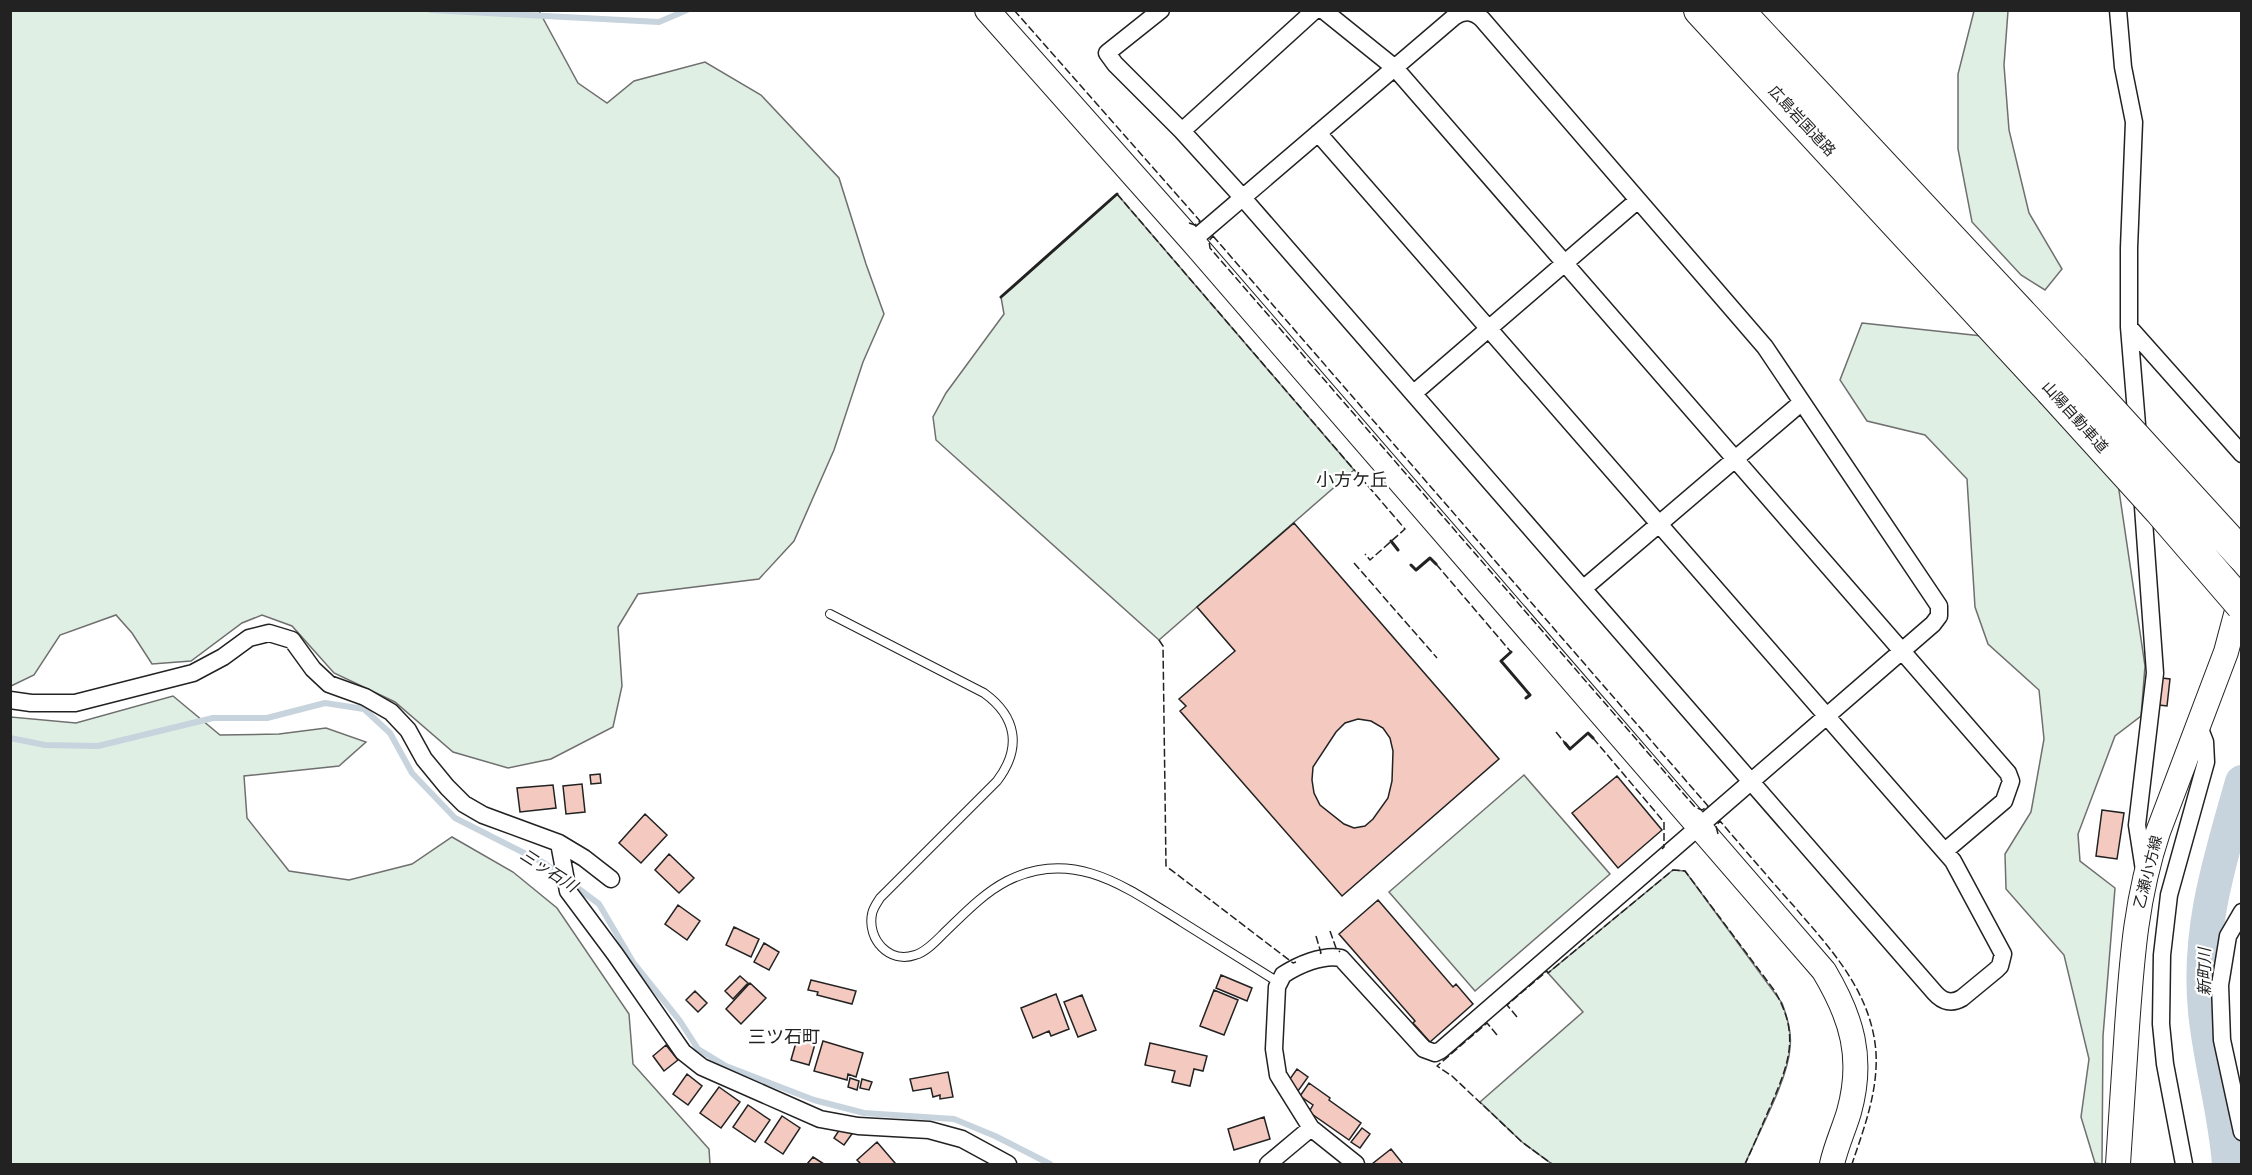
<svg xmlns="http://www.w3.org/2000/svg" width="2252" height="1175" viewBox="0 0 2252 1175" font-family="Manrope,'Noto Sans JP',sans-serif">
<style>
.green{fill:#e0efe3;stroke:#6f6f6f;stroke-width:1.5}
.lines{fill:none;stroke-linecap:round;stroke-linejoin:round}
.stream{stroke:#c7d3dd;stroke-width:6}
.river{stroke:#c7d3dd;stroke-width:34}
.building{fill:#f3c9c0;stroke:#222;stroke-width:1.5;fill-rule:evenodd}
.lane-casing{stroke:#222;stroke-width:10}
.street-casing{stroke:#222;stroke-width:19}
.secondary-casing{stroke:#222;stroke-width:26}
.highway-casing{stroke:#222;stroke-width:34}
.lane{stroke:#fff;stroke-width:8}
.street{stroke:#fff;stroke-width:16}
.secondary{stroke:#fff;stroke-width:24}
.highway{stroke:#fff;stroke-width:32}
.highway-bridge-casing{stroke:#222;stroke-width:34;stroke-linecap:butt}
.highway-bridge{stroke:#fff;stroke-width:32}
.fence{stroke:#222;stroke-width:1.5;stroke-dasharray:8 3;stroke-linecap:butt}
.wall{stroke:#222;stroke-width:3}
.labels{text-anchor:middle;stroke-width:4.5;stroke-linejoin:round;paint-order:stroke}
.street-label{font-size:15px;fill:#222;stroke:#fff}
.water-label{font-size:16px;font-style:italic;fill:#222;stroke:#fff}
.quarter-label{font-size:18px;fill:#222;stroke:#fff}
</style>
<rect width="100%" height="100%" fill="#fff"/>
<path class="green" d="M10 11H539L578 83 607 103 634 81 705 62 761 95 839 178 866 264 884 314 863 362 834 450 794 541 759 579 638 594 618 627 622 686 613 727 551 759 508 768 453 752 395 702 334 673 292 626 262 615 242 623 191 661 152 664 132 633 116 615 60 635 34 675 11 686Z
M1974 11H2008L2004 65 2009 130 2029 213 2062 269 2045 290 2021 275 1972 222 1958 149V74Z
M1117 194 1354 470 1159 640 936 440 933 417 946 393 1004 314 1001 297Z
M1862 323 1982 336 2117 477 2145 666 2141 716 2115 736 2078 834 2080 861 2115 888 2103 1036 2102 1164 2095 1163 2081 1117 2089 1059 2064 955 2006 889 2005 854 2031 812 2044 739 2039 690 1988 644 1975 607 1967 479 1925 435 1867 421 1840 380Z
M173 696 220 735 279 734 326 728 366 742 339 766 244 776 247 818 289 871 349 880 412 864 452 837 513 872 557 908 629 1014 633 1064 709 1149 710 1164H11V717L76 723Z
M1524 775 1610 874 1475 991 1389 892Z
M1673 870 1685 871 1782 1003C1787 1017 1792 1032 1790 1048 1788 1080 1758 1133 1745 1164H1552L1522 1142 1480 1102 1583 1012 1548 973Z"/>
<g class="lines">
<path class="stream" d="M431 10 659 22 687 10
M10 738 45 745 98 746 213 718H267L325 703 364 709 390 733 412 773 455 818 544 863 563 877
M571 883 599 904 633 962 680 1021 698 1049 726 1066 814 1100 864 1113 954 1119 995 1136 1050 1164"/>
<path class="river" d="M2229 1164C2225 1111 2210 1063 2205 1011 2197 929 2220 860 2242 782"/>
</g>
<path class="building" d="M1294 523 1499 759 1342 896 1180 711 1186 706 1179 699 1235 651 1197 607ZM1358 719 1371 721 1383 728 1390 738 1393 751 1392 781 1388 798 1373 819 1365 826 1354 828 1344 824 1320 805 1314 793 1312 780 1313 767 1336 732 1345 723Z
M2162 678 2170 679 2167 706 2159 705Z
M600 774 601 783 591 784 590 775Z
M1617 776 1662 830 1618 868 1572 813Z
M582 784 585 812 566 814 563 786Z
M553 785 556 808 520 812 517 788Z
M2102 810 2124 813 2117 859 2096 856Z
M645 814 667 835 641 863 619 843Z
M669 854 694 878 679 893 655 870Z
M1378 900 1453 987 1456 984 1473 1004 1430 1042 1413 1023 1415 1021 1339 934Z
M678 905 700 921 687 940 665 924Z
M734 927 759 939 751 957 726 945Z
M764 943 779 952 769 970 754 962Z
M1221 975 1252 988 1247 1001 1216 988Z
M740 976 748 983 733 999 725 991Z
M811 980 856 991 852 1004 817 995 818 992 808 990Z
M750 983 766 998 741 1024 726 1009Z
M1214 990 1238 1000 1224 1035 1200 1026Z
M695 991 707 1003 698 1012 686 1000Z
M1056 994 1069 1029 1051 1036 1049 1031 1033 1038 1021 1008Z
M1082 995 1096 1030 1078 1037 1064 1002Z
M799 1032 817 1037 809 1065 791 1060Z
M823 1041 863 1053 856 1077 848 1074 847 1080 814 1071Z
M1150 1043 1207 1056 1203 1071 1194 1069 1190 1086 1172 1082 1175 1071 1145 1065Z
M666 1045 678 1060 664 1071 653 1056Z
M1297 1069 1308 1077 1298 1091 1287 1083Z
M948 1072 953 1097 940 1099V1095L933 1097 931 1088 913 1091 910 1079Z
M687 1074 702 1086 688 1105 673 1094Z
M850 1078 859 1081 857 1090 848 1087Z
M862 1079 872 1082 869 1090 860 1088Z
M1309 1083 1330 1098 1329 1100 1361 1123 1349 1140 1309 1112 1313 1105 1300 1096Z
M719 1087 740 1102 721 1128 700 1113Z
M748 1105 770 1120 755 1142 733 1127Z
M782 1116 800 1128 783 1154 765 1142Z
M1264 1117 1270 1139 1234 1150 1228 1129Z
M1362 1128 1370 1134 1360 1148 1351 1142Z
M840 1129 854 1131 844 1145 834 1138Z
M877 1142 895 1163 893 1164H861L857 1160Z
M1391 1149 1403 1164H1372Z
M813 1157 824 1164H807Z"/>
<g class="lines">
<defs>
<path id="lane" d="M830 614 984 693C1017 717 1022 748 997 781L880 898C877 903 873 908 872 914 867 939 889 964 915 955 926 952 936 941 944 933 963 915 982 894 1007 881 1074 847 1127 888 1182 922 1214 942 1246 962 1278 982"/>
<path id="street" d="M1161 10 1107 53 1115 64 1182 131 1243 198 1935 993C1943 1002 1952 1004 1962 998L1996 970 2000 966 2003 954 1953 861 1318 133
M1323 10 1395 68 2008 773 2011 781 2004 801 1945 851
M2118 10 2123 67 2134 122 2129 248V327L2138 437
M1182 131 1315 10
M1192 241 1454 17C1464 10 1473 11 1482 19L1765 347 1939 606V616L1933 624 1441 1050 1435 1053 1424 1049 1341 958C1323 954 1298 965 1283 975L1277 987 1274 1049 1278 1075 1311 1128 1356 1164
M2129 327 2242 454
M1414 393 1638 200
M2142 493 2155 673 2137 825 2144 870
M1584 588 1802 402
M10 700 31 703H75L193 673 223 657 249 638 269 633 292 640 313 669 329 684 365 697 391 712 408 730 424 759 447 787 464 804 483 815 559 843 584 858 611 879
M559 843 568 891 615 954 683 1052 702 1067 820 1119 858 1126 929 1130 962 1139 1008 1164
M2242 912 2228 936 2220 985 2222 1040 2242 1132
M1268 1164 1311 1128
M2184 1164 2165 1064 2161 1024 2162 955 2169 895 2206 762 2205 742 2198 724"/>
<path id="secondary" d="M987 10 1192 241 1824 971C1852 1018 1864 1058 1849 1112 1844 1129 1836 1146 1832 1164
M2118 1164C2121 1119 2124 1073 2127 1027 2132 958 2136 898 2158 832L2226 652 2242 592"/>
<path id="highway" d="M1700 10 2051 390
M1737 10 2073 370"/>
</defs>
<use href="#lane" class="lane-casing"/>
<use href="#street" class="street-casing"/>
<use href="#secondary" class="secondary-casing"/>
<use href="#highway" class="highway-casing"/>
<use href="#lane" class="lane"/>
<use href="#street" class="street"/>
<use href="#secondary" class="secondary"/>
<use href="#highway" class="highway"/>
<defs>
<path id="highway-bridge" d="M2073 370 2242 555
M2051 390 2160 510 2242 605"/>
</defs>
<use href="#highway-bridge" class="highway-bridge-casing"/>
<use href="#highway-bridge" class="highway-bridge"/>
<path class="fence" d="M1014 10 1200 221 1195 225 1189 223
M1117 194 1405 529 1370 560 1365 554
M1213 236 1708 806 1702 810 1695 807 1210 248 1209 241Z
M1354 563 1437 658
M1436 564 1511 652
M1159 640 1163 646 1166 866 1293 963 1296 962
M1556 732 1565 743
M1593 738 1664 822V847L1662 849
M1718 834 1716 826 1720 821C1744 849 1768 877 1792 904 1830 948 1872 992 1876 1053 1878 1092 1864 1128 1852 1164
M1330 931 1336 948 1340 952
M1316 936 1321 953 1319 954
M1517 1017 1507 1005 1547 971 1548 973 1673 870 1685 871 1774 990C1800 1033 1790 1061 1771 1105 1762 1125 1754 1145 1745 1164
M1497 1035 1487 1023 1437 1066 1452 1076 1522 1142 1552 1164"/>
<path class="wall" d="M1001 297 1117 194
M1391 541 1398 550
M1411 565 1416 570 1430 558 1436 564
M1511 652 1501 661 1530 695 1526 698
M1565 743 1570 749 1588 733 1593 738"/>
</g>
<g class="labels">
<g class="street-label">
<text transform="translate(1802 121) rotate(47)" y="5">広島岩国道路</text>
<text transform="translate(2075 417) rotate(48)" y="5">山陽自動車道</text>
<text transform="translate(2148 872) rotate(-76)" y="5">乙瀬小方線</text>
</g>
<g class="water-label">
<text transform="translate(549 870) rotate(33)" y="6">三ッ石川</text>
<text transform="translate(2204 972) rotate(-90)" y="6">新町川</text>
</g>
<g class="quarter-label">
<text x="1352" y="486">小方ケ丘</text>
<text x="784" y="1043">三ツ石町</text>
</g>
</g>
<rect width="2252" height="1175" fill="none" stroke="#222222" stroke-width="24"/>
</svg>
